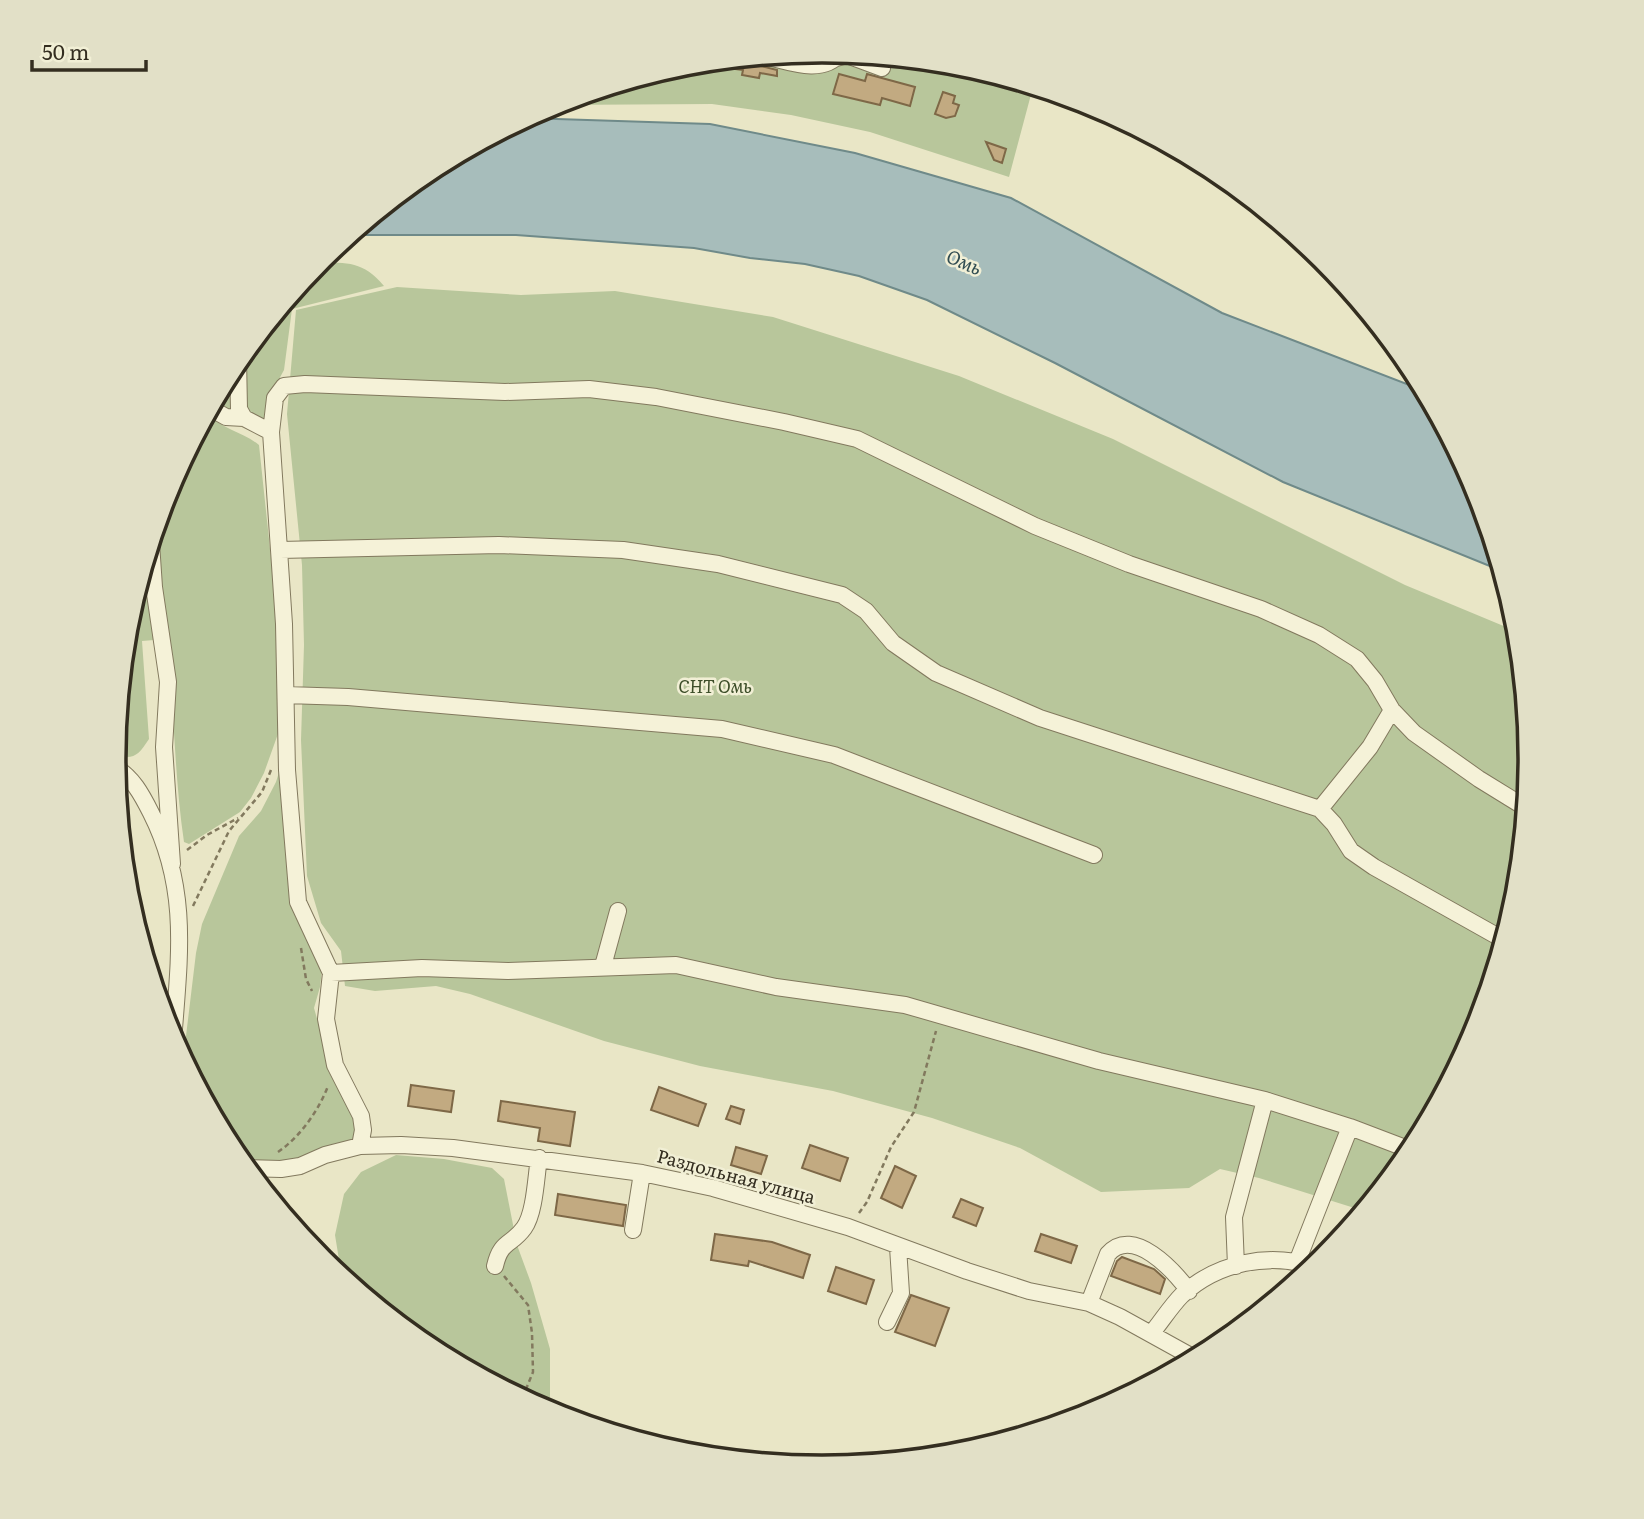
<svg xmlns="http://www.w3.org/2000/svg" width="1644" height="1519" viewBox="0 0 1644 1519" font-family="Literata,serif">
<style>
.green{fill:#b8c69b}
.water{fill:#a7bdbb;stroke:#6f8a89;stroke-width:2}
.building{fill:#c2aa81;stroke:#7e6847;stroke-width:2}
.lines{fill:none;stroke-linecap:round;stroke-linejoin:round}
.minor-casing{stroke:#82795e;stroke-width:18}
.path{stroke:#82795e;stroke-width:2.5;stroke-dasharray:5 3.5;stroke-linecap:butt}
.minor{stroke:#f5f2d8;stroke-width:16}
.labels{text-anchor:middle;stroke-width:5;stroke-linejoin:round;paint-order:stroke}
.park-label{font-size:18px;font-style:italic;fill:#3d4e29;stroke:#f1efd5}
.street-label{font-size:18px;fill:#342e20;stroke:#f1efd5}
.water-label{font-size:19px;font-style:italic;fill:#314d52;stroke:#f1efd5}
.rim{fill:none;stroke:#342e20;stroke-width:3.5}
</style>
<rect width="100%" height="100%" fill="#e9e6c6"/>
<path class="green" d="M822 51 961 64 1033 87 1009 177 870 132 791 115 712 104 551 105 684 64Z
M318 262C348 263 363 261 384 286L292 309 284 370 266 403 264 420 231 413 213 402 233 365Z
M397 287 521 295 615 291 773 317 959 376 1113 439 1405 585 1518 632 1531 760 1517 898 1477 1031 1411 1154 1364 1211 1259 1178 1220 1169 1189 1188 1101 1192 1020 1148 932 1118 833 1091 700 1066 604 1041 470 994 436 986 375 991 345 986 341 951 321 923 307 876 301 740 304 645 302 565 287 414 296 310Z
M207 414C222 429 243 432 259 445L273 577 281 696 279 731 264 773 251 798 240 812 189 844 184 842C174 774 174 704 167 635 164 607 150 556 155 530 162 488 187 451 207 414Z
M147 554 154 640 142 641 149 739C138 756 134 760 114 755L127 621Z
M284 756 293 903 322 969 320 987 314 1008 328 1057 353 1113 357 1135 353 1142 292 1163 253 1161 245 1157 220 1121 195 1062 183 1061 196 953 202 924 239 836 261 811 276 782Z
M396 1155 444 1159 492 1168 504 1179 517 1245 531 1283 550 1349V1397L540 1409 428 1349 342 1278 335 1235 344 1194 361 1172Z"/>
<path class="water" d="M526 118 710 124 855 153 1011 198 1222 313 1425 391 1477 489 1502 571 1283 482 1055 363 927 300 859 276 805 264 750 258 694 248 516 235H365L346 238 429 170Z"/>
<path class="building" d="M742 59 755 61 761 66 777 70V76L760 73 759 78 742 75 743 70 713 66V61Z
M839 74 865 81 867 74 915 87 910 106 882 98 880 105 833 94Z
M943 92 955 96 953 103 959 105 955 116 946 118 935 114Z
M986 142 1006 149 1002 163 994 160Z
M411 1085 454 1091 451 1112 408 1106Z
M659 1087 706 1104 698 1126 651 1110Z
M501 1101 575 1112 570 1146 538 1141 540 1128 498 1121Z
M731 1106 744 1110 740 1124 726 1119Z
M810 1145 848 1158 840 1181 802 1168Z
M736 1147 767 1156 761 1174 731 1165Z
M895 1166 916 1176 902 1208 881 1198Z
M558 1194 626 1205 623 1226 555 1215Z
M961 1199 983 1208 976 1226 953 1217Z
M715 1234 772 1242 810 1255 803 1278 749 1261 748 1266 711 1260Z
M1041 1234 1077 1246 1071 1263 1035 1251Z
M1122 1257 1154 1269 1165 1279 1160 1294 1111 1276 1117 1261Z
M836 1267 874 1280 866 1304 828 1291Z
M911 1295 949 1308 935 1346 895 1332Z"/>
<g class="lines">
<defs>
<path id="minor" d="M764 56C787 61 823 76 840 53
M836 58 847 55 882 68
M238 359 239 409 244 418 271 432 284 624 287 770 298 902 331 973 326 1019 335 1065 361 1116 363 1130 360 1146
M210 408 226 417 244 418
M271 432 275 398 284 386 305 384 505 392 589 389 656 397 784 422 857 439 1035 526 1129 564 1261 609 1319 635 1357 659 1375 681 1392 710 1414 733 1479 779 1526 808
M151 543 154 587 168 682 164 747 172 864
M280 550 499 545 623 550 718 564 842 595 866 611 893 643 936 673 1040 718 1320 809 1334 824 1351 851 1374 867 1504 940
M286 695 348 697 722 729 834 755 1094 855
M114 767C132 776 142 795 151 813 190 890 179 959 173 1042
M1320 809 1370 747 1392 710
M603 966 618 911
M331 973 422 968 508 971 676 965 776 987 905 1005 1099 1061 1265 1100 1350 1127 1413 1151
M245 1168 281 1169 300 1166 325 1155 360 1146 401 1145 453 1148 642 1173 713 1188 848 1227 967 1271 1029 1291 1089 1303 1120 1317 1196 1359
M633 1230 642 1173
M1297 1262 1350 1127
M495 1266C501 1240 511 1246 524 1228 535 1213 536 1176 539 1158
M1236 1266 1234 1217 1265 1100
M1089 1303 1108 1254C1133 1225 1174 1271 1189 1291
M887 1322 901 1293 898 1247
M1151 1334C1161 1322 1171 1306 1182 1295 1218 1262 1269 1252 1315 1267"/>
</defs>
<use href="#minor" class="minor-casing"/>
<path class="path" d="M187 850 207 835 238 818
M193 906 229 831 262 792 271 770
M301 948 306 979 312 991
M278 1152C300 1137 319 1110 328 1086
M859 1213 867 1202 891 1147 914 1112 936 1031
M504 1276 528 1305 532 1333 533 1372 522 1399"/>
<use href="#minor" class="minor"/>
</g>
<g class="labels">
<g class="park-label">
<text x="715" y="693">СНТ Омь</text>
</g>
<g class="street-label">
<text transform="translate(736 1177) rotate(15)" y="6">Раздольная улица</text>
</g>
<g class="water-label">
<text transform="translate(964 262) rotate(23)" y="7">Омь</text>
</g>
</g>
<path d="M0 0H1644V1519H0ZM126 759a696 696 0 1 1 1392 0a696 696 0 1 1-1392 0Z" fill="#e2e0c7" fill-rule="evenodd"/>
<path class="rim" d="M126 759a696 696 0 1 1 1392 0a696 696 0 1 1-1392 0Z"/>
<path d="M32 60v10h114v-10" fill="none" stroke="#342e20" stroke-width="3.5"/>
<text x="42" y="60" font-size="21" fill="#342e20" stroke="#f1efd5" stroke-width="5" paint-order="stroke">50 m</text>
</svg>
